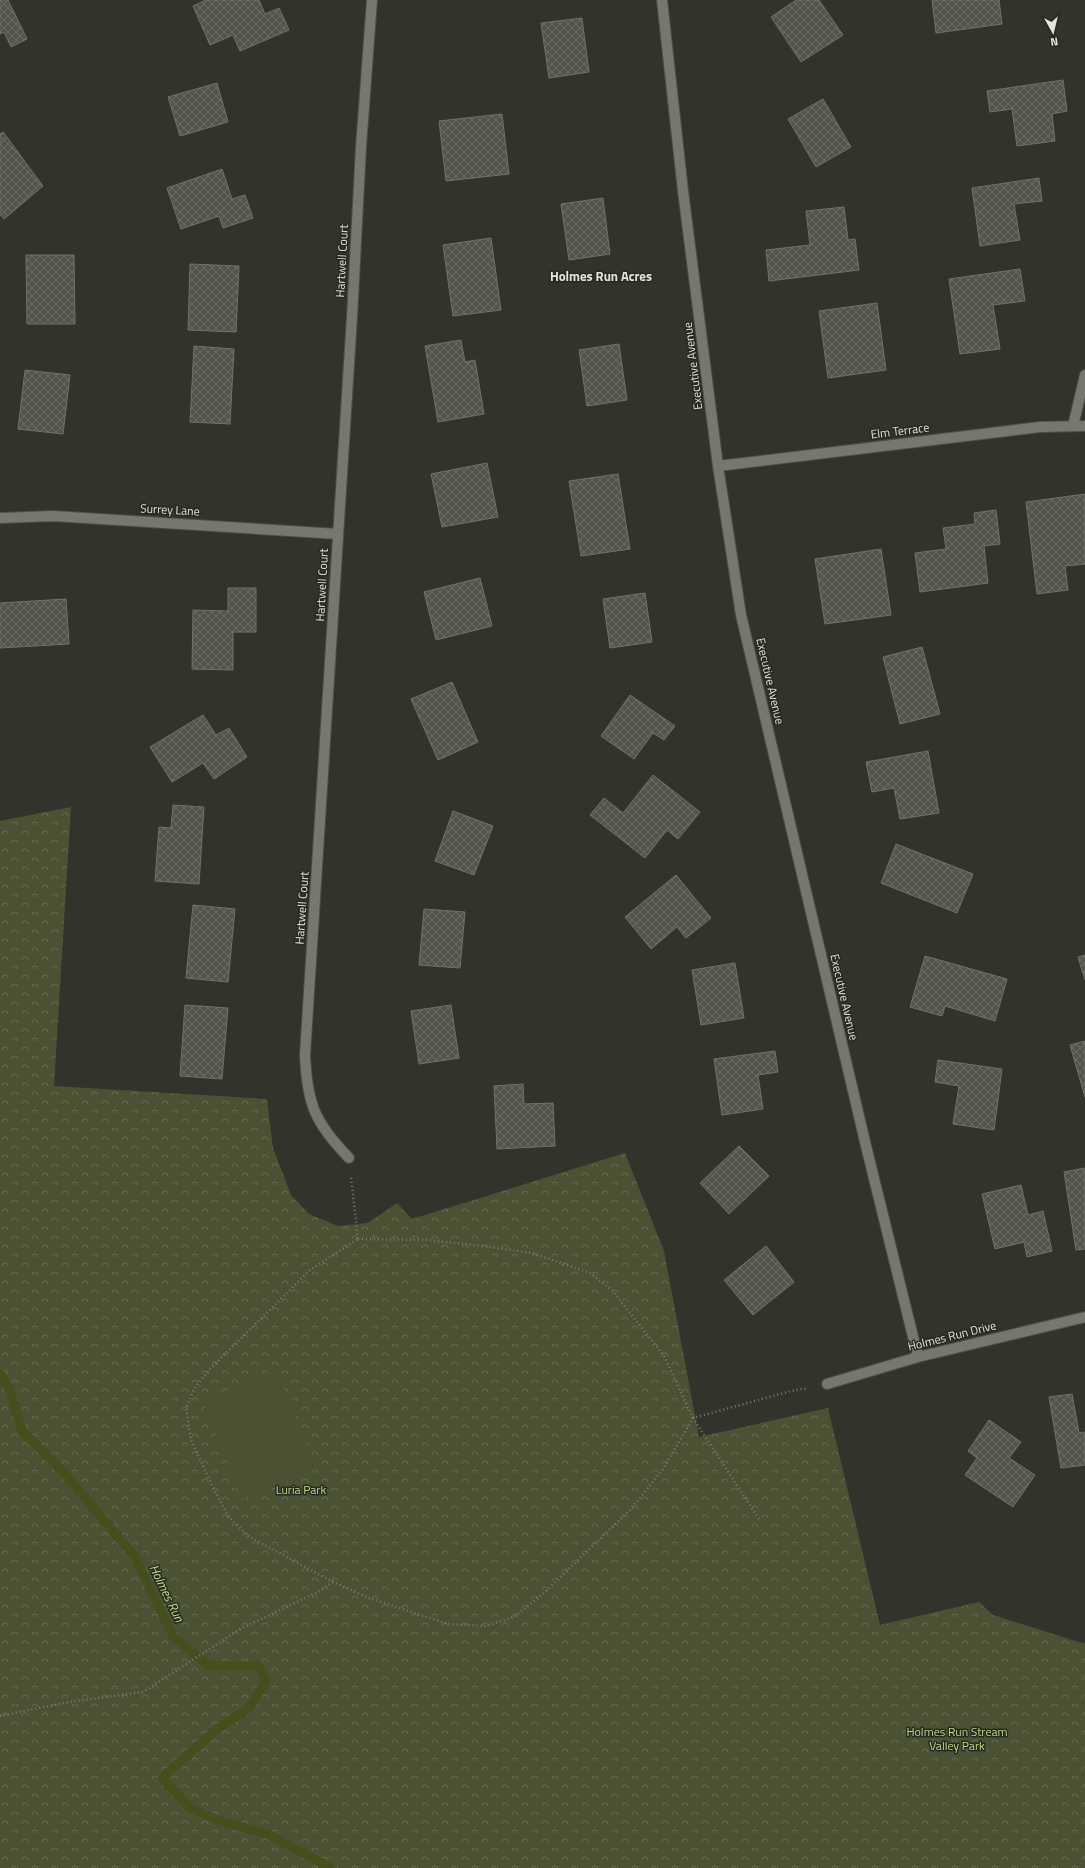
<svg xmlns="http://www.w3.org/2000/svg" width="1085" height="1868" viewBox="0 0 1085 1868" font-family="'Titillium Web',sans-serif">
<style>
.park{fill:url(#park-crowns)}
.garden{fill:#4b5234}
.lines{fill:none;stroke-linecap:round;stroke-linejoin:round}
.stream{stroke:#454f1c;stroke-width:9}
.building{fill:url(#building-cross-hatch);stroke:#707368}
.street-casing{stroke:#4d5048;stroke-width:12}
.path{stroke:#7a7c74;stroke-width:2.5;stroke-dasharray:1 3;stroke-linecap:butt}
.street{stroke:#75786d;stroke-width:10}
.labels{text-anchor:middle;stroke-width:3;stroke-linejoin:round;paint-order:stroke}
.street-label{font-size:12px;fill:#e2e4dd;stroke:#272a20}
.park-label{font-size:12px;fill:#c2d686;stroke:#272a20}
.neighbourhood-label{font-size:13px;font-weight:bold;fill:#e2e4dd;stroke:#272a20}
.water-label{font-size:13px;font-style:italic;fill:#c9dd8d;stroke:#272a20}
</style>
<defs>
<pattern id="park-crowns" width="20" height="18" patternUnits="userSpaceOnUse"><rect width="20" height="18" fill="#4b5234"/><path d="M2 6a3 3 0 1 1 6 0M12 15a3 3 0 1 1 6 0" fill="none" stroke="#656b51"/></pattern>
<pattern id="building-cross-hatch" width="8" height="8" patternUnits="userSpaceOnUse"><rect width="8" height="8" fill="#52554b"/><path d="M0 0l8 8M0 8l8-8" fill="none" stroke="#6b6d64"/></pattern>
</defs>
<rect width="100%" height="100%" fill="#31342a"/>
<path class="park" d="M71 807 54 1086 267 1099 273 1148 291 1195 309 1214 338 1226 368 1223 397 1203 412 1219 625 1153 664 1251 699 1437 828 1408 880 1625 979 1602 993 1615 1085 1644V1868H0V821Z"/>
<path class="garden" d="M276 1370 317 1469 242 1499 202 1400Z"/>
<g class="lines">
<path class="stream" d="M0 1374 9 1388 22 1431 65 1474 135 1557 173 1636 209 1666H259L266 1681 249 1708 216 1730 162 1778 190 1808 219 1821 267 1834 331 1868"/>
</g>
<path class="building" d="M0 0H8L27 39 11 47 4 32 0 34Z
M206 0H259L265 14 279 8 289 30 240 51 233 35 210 45 193 6Z
M796 0H819L843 35 801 62 771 17Z
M932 0H999L1002 24 936 33Z
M582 18 589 72 549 78 541 23Z
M1063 80 1067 111 1052 114 1055 141 1017 146 1012 109 990 112 987 91Z
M217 83 228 122 180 136 168 97Z
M823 99 851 147 816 167 788 119Z
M502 114 509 174 446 181 439 121Z
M3 132 43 186 4 219 0 214V134Z
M222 169 232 199 245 195 253 218 223 228 219 216 181 229 167 188Z
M1039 178 1042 201 1014 204 1020 240 980 246 972 188Z
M603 198 610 254 569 260 561 204Z
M844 207 848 240 855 239 859 270 769 281 766 250 810 245 806 211Z
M491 238 501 310 453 316 443 245Z
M26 255H74L75 324H27Z
M190 264 239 266 236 332 188 330Z
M1020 269 1025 301 993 305 1000 349 960 354 949 279Z
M877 303 886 370 828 378 819 311Z
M461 340 465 362 475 360 484 414 438 422 425 346Z
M619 344 627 400 587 406 579 350Z
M194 346 234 349 230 424 190 422Z
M25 370 70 375 63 434 18 429Z
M487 463 498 517 442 527 431 474Z
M618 474 630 549 581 556 569 481Z
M1085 494V564L1065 566 1068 590 1037 594 1026 502Z
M996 510 1000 544 984 546 988 583 920 592 915 553 946 549 943 528 975 524 974 513Z
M881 549 891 615 825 624 815 559Z
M480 578 492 626 436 640 424 592Z
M228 588H256V632H233V670L192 669 193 610 228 611Z
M645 593 652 642 610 648 603 599Z
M66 599 69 644 0 648V603Z
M922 647 940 714 900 724 883 657Z
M452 682 478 742 438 760 411 699Z
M630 695 675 726 664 740 653 733 634 759 601 736Z
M203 715 216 735 229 728 247 757 214 779 203 763 172 782 150 747Z
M928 751 939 813 900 819 894 788 872 792 866 762Z
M653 775 700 812 678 839 667 830 645 858 590 815 604 798 623 813Z
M173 805 204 807 199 884 155 881 159 827 171 828Z
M453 811 493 826 474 875 435 861Z
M896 844 973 874 957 913 881 883Z
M676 875 711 918 686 938 677 927 651 949 625 917Z
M193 905 235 909 228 982 186 978Z
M424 909 465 912 460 968 419 965Z
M1085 955V980L1078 957Z
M925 956 1007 979 995 1021 945 1006 942 1016 910 1007Z
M735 963 744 1018 701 1025 692 970Z
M185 1005 228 1008 222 1079 180 1076Z
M451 1005 459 1058 419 1064 411 1011Z
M1085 1041V1097L1070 1045Z
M775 1051 778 1072 758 1075 763 1109 722 1115 714 1059Z
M938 1060 1002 1069 994 1130 953 1124 959 1086 935 1082Z
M523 1084 524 1104 553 1103 555 1146 497 1149 494 1086Z
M739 1146 769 1176 729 1214 700 1183Z
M1085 1168V1249L1076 1250 1064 1172Z
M1021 1185 1028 1215 1043 1211 1052 1251 1027 1257 1024 1242 995 1249 982 1194Z
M766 1246 794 1282 753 1315 724 1280Z
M1072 1394 1079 1433 1085 1432V1465L1061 1468 1049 1397Z
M989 1420 1021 1442 1009 1458 1035 1475 1013 1507 965 1475 977 1458 968 1451Z"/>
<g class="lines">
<defs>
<path id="street" d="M662 0 683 191 718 466 741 615 866 1146 918 1357
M1073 426 1085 375
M718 466 1040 427 1085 426
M0 518 53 516 338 534
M349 1158C315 1123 307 1104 305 1055L352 317 361 147 372 0
M827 1384 918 1357 1085 1317"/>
</defs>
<use href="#street" class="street-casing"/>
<path class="path" d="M351 1178 358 1239
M358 1239 427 1240 484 1246 532 1253 590 1273 612 1290 664 1356 693 1418 663 1469 632 1508 544 1593 514 1617 486 1626 448 1624 369 1598 333 1582 248 1536 229 1517 214 1490 191 1440 186 1408 194 1389 210 1369 310 1270Z
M759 1519 693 1418 791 1391 808 1388
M0 1716 69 1702 143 1692 242 1628 318 1592 333 1582"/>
<use href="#street" class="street"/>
</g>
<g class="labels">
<g class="street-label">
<text transform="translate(342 261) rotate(-87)" y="4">Hartwell Court</text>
<text transform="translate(693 366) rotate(-97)" y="4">Executive Avenue</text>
<text transform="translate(900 431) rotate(-7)" y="4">Elm Terrace</text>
<text transform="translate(170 510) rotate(3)" y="4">Surrey Lane</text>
<text transform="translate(322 585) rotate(-87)" y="4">Hartwell Court</text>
<text transform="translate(770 681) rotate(77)" y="4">Executive Avenue</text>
<text transform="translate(302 908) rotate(-86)" y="4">Hartwell Court</text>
<text transform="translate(844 997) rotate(77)" y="4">Executive Avenue</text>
<text transform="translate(952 1336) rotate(-14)" y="4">Holmes Run Drive</text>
</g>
<g class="park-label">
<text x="301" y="1494">Luria Park</text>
<text x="957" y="1736">Holmes Run Stream<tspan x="957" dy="14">Valley Park</tspan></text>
</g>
<g class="neighbourhood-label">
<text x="601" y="281">Holmes Run Acres</text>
</g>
<g class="water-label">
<text transform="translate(167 1593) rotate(64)" y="5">Holmes Run</text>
</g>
</g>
<g transform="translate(1053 32) rotate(172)" stroke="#272a20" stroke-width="3" paint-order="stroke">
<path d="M0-3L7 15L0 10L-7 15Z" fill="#e2e4dd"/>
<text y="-6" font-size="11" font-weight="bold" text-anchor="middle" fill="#e2e4dd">N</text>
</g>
</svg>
